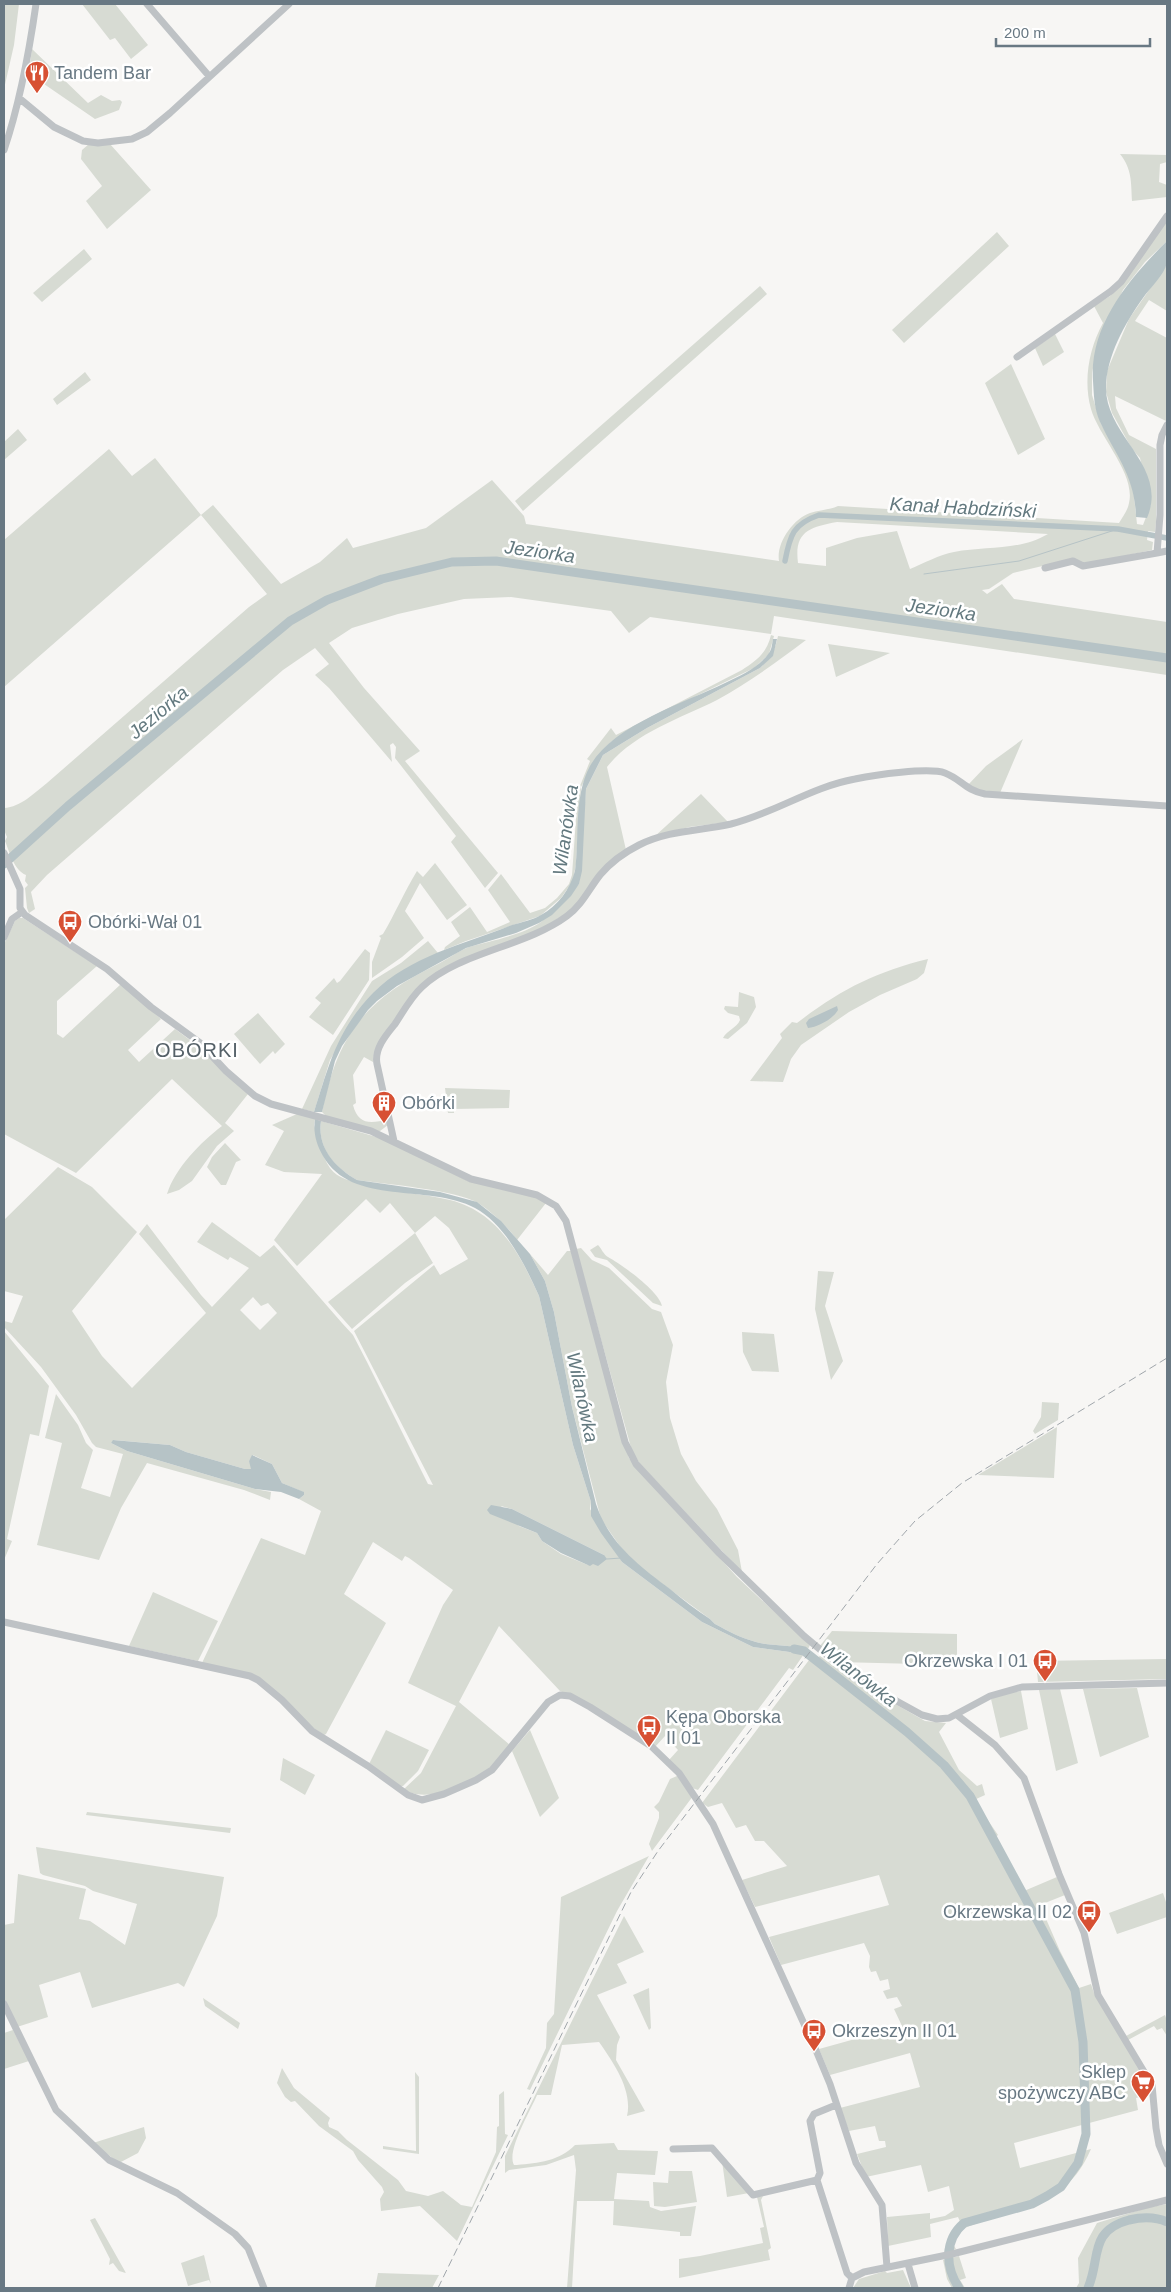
<svg xmlns="http://www.w3.org/2000/svg" width="1171" height="2292" viewBox="0 0 1171 2292" font-family="Arial,sans-serif">
<style>
.green{fill:#d7dbd3;fill-rule:evenodd}
.water{fill:#b6c3c6}
.lines{fill:none;stroke-linecap:round;stroke-linejoin:round}
.stream{stroke:#b6c3c6;stroke-width:1}
.canal{stroke:#b6c3c6;stroke-width:5.5}
.river{stroke:#b6c3c6;stroke-width:9}
.minor{stroke:#bec2c5;stroke-width:7}
.rail{stroke:#a0a6ab;stroke-width:1;stroke-dasharray:8 4;stroke-linecap:butt}
.labels{text-anchor:middle;stroke-width:5;stroke-linejoin:round;paint-order:stroke}
.poi-label{font-size:18px;fill:#687883;stroke:#fff;text-anchor:start}
.water-label{font-size:19px;font-style:italic;fill:#63797f;stroke:#fff}
.quarter-label{font-size:20px;letter-spacing:1px;fill:#556168;stroke:#fff}
</style>
<rect width="100%" height="100%" fill="#f7f6f4"/>
<path class="green" d="M4 4H19L14 45 4 89Z
M82 4H115L148 45 131 59 115 38 110 40Z
M32 49 88 103 101 95 112 101 120 100 122 102 119 110 95 119 44 84 28 77Z
M89 144H110L151 190 107 229 86 201 102 186 81 159 82 150Z
M1120 154 1167 155V162L1160 164 1159 182 1167 185V197L1132 201C1131 182 1132 169 1120 154Z
M1167 219V241L1145 262 1123 290 1098 344 1092 373V395L1101 424 1126 467 1133 487 1137 524 1143 525 1151 504 1140 458 1132 449 1112 413 1106 392 1107 371 1129 319 1167 264V311L1149 300 1135 321 1167 338V418L1166 421 1115 396 1116 408 1129 435 1156 449V522L1155 532 1148 531 1147 540 1153 542 1152 550 1086 564 1072 559 1013 573 989 589 982 590 987 594 1002 584 1014 599 1167 622V675L774 616 771 634 650 617 629 633 611 611 511 597 464 599 398 614 352 628 329 643 364 688 420 751 405 761 498 873 485 888 451 842 456 836 395 758 396 747 393 743 390 745 392 762 329 688 315 675 329 664 315 648 283 670 47 875 31 892 35 909 29 913 27 908 25 888 28 885 25 881 26 875C14 870 10 853 5 841L7 837 4 830V808C21 807 34 793 47 783L249 607 267 594 201 515 4 687V540L109 449 132 476 155 458 201 515 213 505 281 584 320 562 347 538 353 548 426 528 492 480 524 516 526 524 779 561C776 543 793 519 810 513 819 510 829 510 838 506L1119 523C1123 516 1128 510 1129 503 1136 474 1099 437 1091 409 1083 381 1089 348 1103 323L1094 306 1110 296ZM837 522 1048 534C1019 551 986 546 954 552 939 555 924 563 910 569L897 531 857 538 826 548V566L798 563C794 532 809 527 837 522Z
M997 232 1009 246 904 343 892 330Z
M84 249 92 259 42 302 33 293Z
M760 286 767 294 523 511 515 501Z
M1055 334 1064 352 1043 366 1035 348Z
M1011 364 1045 439 1018 455 985 383Z
M85 372 91 380 57 405 53 399Z
M18 429 27 440 4 460V442Z
M771 635 774 636 769 654 754 668 647 720 611 742 600 753 581 787 576 864 573 881 561 898 540 916 466 941 444 950 445 947 460 936 451 922 470 907 487 932 510 922 488 890 501 874 530 913 545 908 557 898 569 884 572 875 578 791 590 761 587 759 611 728 616 735 742 670C756 661 767 653 771 635Z
M778 636 806 640C777 662 748 683 717 700 679 719 634 733 607 767L626 850 576 907 546 926 432 978 379 1043 374 1052 373 1062 364 1057 353 1075 356 1103 353 1105C358 1125 371 1124 388 1119V1125L380 1131H376L326 1116 322 1112C338 1033 366 999 438 964 448 959 458 951 469 947 490 941 523 935 541 922 554 911 566 897 579 884L586 789 603 755 647 728 760 668C771 659 775 650 778 636Z
M828 644 890 653 836 677Z
M1023 739 1000 793 982 791 967 786 986 766Z
M701 794 728 822 689 827 654 837Z
M435 863 467 905 447 920 420 883 405 911 424 938 402 957 372 978V962L381 938 379 936 383 934C395 914 404 892 417 871L423 877Z
M19 918H23L97 966 57 1001V1034L63 1038 121 984 161 1019 128 1050 139 1062 175 1029 202 1049 248 1094 225 1123 234 1131 217 1146 192 1181 179 1190 167 1194C175 1168 201 1142 222 1126L172 1079 76 1173 4 1134V944L15 921Z
M428 941 438 953 413 965 377 990 361 1008 330 1060 314 1112 302 1109 331 1046 372 981 401 963Z
M365 949 370 953 369 980 333 1035 309 1017 321 1003 315 998 334 978 337 983 340 981Z
M928 959 924 973 917 979 880 995 849 1012 801 1045 791 1059 783 1082 750 1081 782 1038 780 1034 792 1022 797 1023C840 990 875 972 928 959Z
M739 992 754 997 756 1007 747 1023 728 1039 723 1038C727 1030 737 1028 740 1020L739 1016 728 1013 724 1009 725 1006 738 1007Z
M258 1013 285 1044 275 1054 273 1051 260 1064 234 1034Z
M445 1088 510 1090 509 1108 454 1109V1113H448Z
M297 1114 315 1119 314 1125C319 1138 322 1157 330 1168 338 1179 351 1181 364 1184 392 1193 421 1193 450 1200 498 1212 520 1254 539 1296L573 1445 591 1502 590 1509 622 1562 702 1622 753 1647 804 1654 793 1670 789 1668 698 1790 692 1788 669 1760 678 1750 665 1736 655 1747 583 1701 560 1691 499 1626 459 1702 510 1745C502 1754 495 1765 486 1772 469 1786 423 1804 404 1789L421 1773 456 1706 408 1683 443 1605 453 1590 409 1558 405 1556 402 1561 373 1542 344 1594 386 1623 326 1734 324 1735 306 1723 260 1679 202 1663 261 1538 305 1555 321 1511 299 1499 304 1495 303 1492 282 1483 272 1464 253 1455 249 1461 252 1466 251 1469H245L186 1452 170 1445 114 1440 111 1443 127 1451 255 1489 271 1492 270 1500 244 1490 147 1463 121 1508 99 1560 37 1545 62 1443 45 1438 56 1394 78 1425 86 1443 93 1450 81 1488 110 1497 123 1454 96 1447 92 1443 76 1415 41 1367 4 1327V1321L12 1323 23 1296 4 1291V1220L58 1167 92 1187 137 1232 72 1311 102 1356 132 1388 206 1313 139 1234 147 1224 201 1295 212 1307 249 1268 230 1257 228 1260 197 1242 212 1222 260 1257 274 1245 342 1323 353 1335 367 1362 428 1484 433 1485 354 1331 434 1265 440 1275 468 1259 449 1228 435 1216 415 1233 433 1263 405 1283 352 1329 328 1302 415 1233 390 1203 380 1213 366 1199 297 1266 274 1240 322 1174 284 1172 265 1165 284 1131 272 1125ZM253 1297 261 1306 268 1303 277 1313 260 1330 240 1310ZM501 1506 512 1509 604 1555 588 1565 561 1554 542 1541 537 1533 519 1526Z
M321 1121 380 1138 468 1181 537 1197 546 1203 517 1240C507 1226 492 1212 478 1203 457 1190 384 1184 357 1180 334 1167 317 1148 321 1121Z
M225 1143 241 1160 236 1162 226 1185H221L207 1167 212 1157Z
M598 1245C601 1248 604 1255 608 1257 621 1264 659 1291 662 1306L653 1303 607 1260 595 1257 590 1250Z
M581 1248 592 1260 609 1268 652 1309 661 1312 673 1345 666 1382 670 1418 681 1454 696 1481 717 1509 738 1550 742 1572 640 1464 632 1451 576 1249Z
M567 1251H571L629 1458 737 1577 810 1645 807 1651C790 1643 773 1647 756 1642 741 1638 728 1631 715 1624L710 1619 645 1571 624 1552 601 1519 572 1407 554 1312 545 1281 530 1254 548 1275Z
M818 1271 834 1272 825 1306 843 1361 831 1380 815 1309Z
M4 1331 49 1386 39 1436 30 1434 7 1539 12 1541 4 1560Z
M742 1332 774 1334 779 1372 752 1371 743 1352Z
M1042 1402 1059 1403 1058 1420 1035 1434 1033 1431 1041 1417Z
M1057 1427 1054 1478 978 1475Z
M153 1592 218 1621 198 1661 129 1646Z
M832 1631 957 1634V1665L838 1662 819 1647Z
M812 1656 816 1659 820 1656 853 1680 925 1721 946 1723 939 1732 959 1770 977 1786 982 1784 985 1795 974 1800 998 1835 994 1838 1024 1891 1057 1877 1065 1895 1040 1905 1060 1951 1079 1988 1091 1984 1094 1993 1148 2082 1149 2094 1136 2098 1138 2110 1014 2143 1020 2168 1091 2149C1066 2208 1019 2206 967 2227 960 2231 956 2236 953 2244L956 2249 944 2253C946 2242 951 2230 961 2224L958 2217 930 2224 931 2237 888 2246 887 2217 930 2213V2219L945 2216 954 2210 949 2186 928 2192 921 2165 866 2177 857 2154 886 2147 885 2141H879L875 2126 849 2131 840 2108 920 2087 910 2053 830 2075 819 2049 902 2026 894 2009 902 2006 897 1997 887 1999 883 1991 890 1989 888 1979 880 1981 876 1971 871 1972 869 1967 870 1956 864 1943 781 1965 769 1937 889 1905 879 1875 755 1907 742 1880 787 1866 764 1841H755L746 1825 736 1828 722 1803 708 1807 702 1803Z
M1167 1659V1679L1038 1682 1036 1661Z
M1137 1688 1149 1737 1100 1757 1083 1689Z
M1060 1689 1078 1763 1056 1771 1039 1690Z
M1021 1691 1028 1729 1000 1738 991 1699 1005 1693Z
M386 1730 429 1750 418 1771 403 1786H399L369 1764Z
M530 1730 559 1798 540 1817 512 1751Z
M283 1758 315 1775 305 1795 280 1780Z
M677 1776 693 1796 652 1851 649 1844 659 1818V1812L654 1807 659 1802 670 1779Z
M87 1812 231 1828 230 1833 86 1815Z
M36 1847 224 1877 217 1916 184 1987 178 1983 92 2008 80 1972 39 1985 48 2017 17 2027 4 1999V1925L14 1923 18 1874 86 1889 79 1919 90 1921 125 1945 137 1904 93 1891 85 1886 43 1875 40 1873Z
M649 1856 617 1911 530 2090 527 2089 546 2048 547 2023 554 2014 561 1897Z
M1163 1893 1167 1905V1917L1117 1934 1109 1913Z
M624 1916 644 1952 617 1964 627 1983 597 1995 620 2037 617 2045 616 2060 645 2111 627 2116C633 2090 613 2062 599 2042L562 2045 551 2095H537C531 2110 506 2151 514 2165H517C538 2163 560 2161 575 2145L614 2143 618 2150 658 2151 655 2175 617 2173 614 2199 649 2201 650 2207 661 2211 696 2206 691 2236H680V2232L613 2225 614 2201H577L572 2288H567L576 2170 574 2155 546 2165 509 2170 505 2173V2156Z
M649 1988 651 2028 649 2030 633 1995Z
M203 1998 240 2023 238 2029 205 2006Z
M1165 2015 1167 2021V2036L1162 2028 1157 2030 1154 2026 1128 2040 1126 2036Z
M13 2030 29 2061 4 2069V2033Z
M282 2068 294 2088 330 2118 328 2123 329 2127 338 2131 347 2140 398 2180 406 2191 428 2196 443 2191 461 2205 472 2207 496 2152 497 2127 499 2126V2095L504 2091 505 2134 508 2135 457 2241 420 2206 381 2211 380 2199 384 2192 382 2187 358 2160 353 2151 319 2126 295 2101 291 2102 285 2097 277 2083Z
M415 2072 419 2077V2154L383 2149V2146L416 2151Z
M144 2127 146 2138 138 2153 119 2163 93 2143Z
M722 2161 749 2193 727 2197Z
M669 2171H692L697 2202 665 2207 654 2206 653 2182 668 2183Z
M763 2196 761 2200 771 2248 768 2250 770 2260 679 2278V2259L700 2256 763 2243 760 2228 764 2227 757 2197Z
M1167 2204V2288H1076L1079 2283 1078 2258 1097 2223 1146 2208Z
M95 2218 126 2273 119 2271 113 2263 109 2265 110 2259 90 2220Z
M204 2255 211 2284 209 2280 188 2286 181 2263Z
M959 2256 966 2278 960 2280 965 2288H952L947 2279 943 2260Z
M903 2270 911 2288H853L859 2279 885 2271 887 2273Z
M378 2273 439 2275 432 2288H375Z"/>
<path class="water" d="M1167 241C1167 247 1169 257 1167 263 1164 275 1150 288 1143 298 1125 323 1106 357 1106 388 1106 437 1169 466 1147 518L1136 517C1135 476 1116 456 1100 422 1094 408 1094 396 1093 381 1089 325 1130 278 1167 241Z
M773 639H777L773 656 760 668 647 728 603 755 586 789 582 871 579 884 571 896 552 915 539 923 516 933 466 948 397 986 377 1001 368 1010 342 1046 335 1061 322 1112H314C329 1065 337 1030 373 993 410 956 465 944 512 925 522 922 533 920 541 915 558 906 570 889 575 871 580 836 573 798 590 766 613 725 684 703 725 683 741 675 758 668 769 653 772 649 772 644 773 639Z
M837 1006 838 1010C833 1019 818 1027 808 1028L806 1023 809 1019Z
M315 1119 321 1121C317 1148 335 1167 357 1180L440 1192 477 1202 501 1221 530 1254 545 1281 554 1312 572 1407 596 1504C609 1543 638 1565 670 1589 683 1600 696 1610 710 1619L715 1624C728 1631 741 1638 756 1642 773 1647 790 1643 807 1651L804 1654 753 1647 702 1622 622 1562 601 1533 591 1516V1502L573 1445 539 1296C525 1265 506 1225 475 1208 429 1183 352 1207 323 1156 316 1144 313 1132 315 1119Z
M113 1440 170 1445 186 1452 245 1469H251L249 1461 252 1455 272 1464 282 1483 304 1492V1495L299 1499 281 1492 255 1489 127 1451 111 1443Z
M491 1505 512 1509 604 1555 607 1559 598 1566 593 1564 590 1566 561 1553 542 1541 537 1533 490 1514 487 1510Z"/>
<g class="lines">
<path class="stream" d="M924 574 1019 561 1118 529
M607 1559 621 1558"/>
<path class="canal" d="M785 561C790 535 793 524 819 515L1118 529 1167 538"/>
<path class="river" d="M4 864 68 806 290 621 327 600 382 579 452 562 496 561 1167 658
M794 1649 804 1651 907 1732 944 1765 970 1796 1075 1990 1083 2042 1086 2134 1078 2163 1061 2187 1047 2196 1032 2204 964 2223C944 2240 945 2267 959 2288
M1088 2288C1101 2259 1088 2231 1129 2220 1142 2217 1154 2216 1167 2222"/>
<path class="minor" d="M147 4 209 76
M19 98 54 127 83 141 98 143 132 139 147 132 170 113 289 4
M4 150C20 103 29 53 36 4
M1017 357 1111 291 1121 282 1167 216
M1157 553 1167 551
M1045 568 1073 561 1083 566 1157 553 1160 515V445L1162 435 1167 425
M4 853 20 889V908L25 915 107 969 151 1007 199 1042 226 1071 255 1096 271 1104 371 1131 471 1179 537 1195 556 1206 566 1221 625 1442 636 1464 719 1553 804 1636 853 1677 922 1715 937 1719 949 1718 990 1696 1022 1687 1167 1683
M4 937 12 919 22 912
M394 1141 377 1064C374 1049 386 1035 395 1024 403 1012 411 997 422 987 459 952 525 947 567 916 582 905 589 889 600 875 610 863 625 852 639 845 669 830 700 831 731 824 775 813 811 787 855 779 874 775 929 767 945 773 961 779 965 790 985 794L1167 806
M4 1622 250 1676 258 1680 282 1700 312 1731 368 1766 408 1795 422 1800 444 1794 476 1780 492 1770 548 1702 560 1695 570 1696 590 1707 651 1746 679 1773 713 1824 815 2048 830 2084 856 2163 882 2205 887 2267
M957 1715 995 1745 1024 1778 1059 1874 1084 1933 1098 1995 1152 2085 1156 2128 1159 2145 1167 2164
M4 2004 56 2110 109 2160 177 2193 235 2234 248 2248 264 2288
M836 2105 814 2114 810 2121 820 2173 817 2180 847 2273 852 2278
M673 2149 712 2148 753 2195 817 2180
M908 2264 915 2288
M849 2288 852 2278 864 2272 952 2254 1167 2200"/>
<path class="rail" d="M438 2288 631 1892 658 1851 877 1564 915 1521 962 1483 1167 1358"/>
</g>
<defs>
<symbol id="restaurant-pin" viewBox="-11 -11 22 30"><path d="M0 17L-7.5 6A9.5 9.5 0 1 1 7.5 6Z" fill="#d75033" stroke="#fff"/><path d="M-5-6h1v4h1v-4h1v4h1v-4h1v5L-1.5 .5V6h-2V.5L-5-1ZM5-6V6H3V1.5H1.5Q1.5-4 5-6Z" fill="#fff"/></symbol>
<symbol id="bus-pin" viewBox="-11 -11 22 30"><path d="M0 17L-7.5 6A9.5 9.5 0 1 1 7.5 6Z" fill="#d75033" stroke="#fff"/><path d="M-5-6H5V4H4V6H2V4H-2V6H-4V4H-5ZM-3.5-4V0h7V-4ZM-3.5 1.2v1.5H-2V1.2ZM2 1.2v1.5H3.5V1.2Z" fill="#fff"/></symbol>
<symbol id="building-pin" viewBox="-11 -11 22 30"><path d="M0 17L-7.5 6A9.5 9.5 0 1 1 7.5 6Z" fill="#d75033" stroke="#fff"/><path d="M-4-6H4V6H1V3H-1V6H-4ZM-2.5-4.3h1.7v1.8h-1.7ZM.8-4.3h1.7v1.8H.8ZM-2.5-1h1.7V.8h-1.7ZM.8-1h1.7V.8H.8Z" fill="#fff"/></symbol>
<symbol id="supermarket-pin" viewBox="-11 -11 22 30"><path d="M0 17L-7.5 6A9.5 9.5 0 1 1 7.5 6Z" fill="#d75033" stroke="#fff"/><path d="M-6-5.5h2.5l.6 2H6L4.5 2H-2.5L-4.4-4H-6ZM-1.5 3.2a1.3 1.3 0 1 0 .1 0ZM3 3.2a1.3 1.3 0 1 0 .1 0Z" fill="#fff"/></symbol>
</defs>
<g fill-rule="evenodd">
<use href="#restaurant-pin" x="23" y="59" width="28" height="38"/>
<use href="#bus-pin" x="56" y="908" width="28" height="38"/>
<use href="#building-pin" x="370" y="1089" width="28" height="38"/>
<use href="#bus-pin" x="1031" y="1647" width="28" height="38"/>
<use href="#bus-pin" x="635" y="1713" width="28" height="38"/>
<use href="#bus-pin" x="1075" y="1898" width="28" height="38"/>
<use href="#bus-pin" x="800" y="2017" width="28" height="38"/>
<use href="#supermarket-pin" x="1129" y="2068" width="28" height="38"/>
</g>
<g class="labels">
<g class="poi-label">
<text x="54" y="79">Tandem Bar</text>
<text x="88" y="928">Obórki-Wał 01</text>
<text x="402" y="1109">Obórki</text>
<text x="1028" y="1667" text-anchor="end">Okrzewska I 01</text>
<text x="666" y="1723">Kępa Oborska<tspan x="666" dy="21">II 01</tspan></text>
<text x="1072" y="1918" text-anchor="end">Okrzewska II 02</text>
<text x="832" y="2037">Okrzeszyn II 01</text>
<text x="1126" y="2078" text-anchor="end">Sklep<tspan x="1126" dy="21">spożywczy ABC</tspan></text>
</g>
<g class="water-label">
<text transform="translate(963 507) rotate(3)" y="7">Kanał Habdziński</text>
<text transform="translate(540 551) rotate(8)" y="7">Jeziorka</text>
<text transform="translate(941 609) rotate(8)" y="7">Jeziorka</text>
<text transform="translate(158 712) rotate(-40)" y="7">Jeziorka</text>
<text transform="translate(565 830) rotate(-82)" y="7">Wilanówka</text>
<text transform="translate(583 1397) rotate(78)" y="7">Wilanówka</text>
<text transform="translate(859 1674) rotate(38)" y="7">Wilanówka</text>
</g>
<g class="quarter-label">
<text x="197" y="1057">OBÓRKI</text>
</g>
</g>
<rect width="1171" height="2292" fill="none" stroke="#687883" stroke-width="10"/>
<path d="M996 38v8h154v-8" fill="none" stroke="#687883" stroke-width="2.5"/>
<text x="1004" y="38" font-size="15" fill="#687883" stroke="#ffffff" stroke-width="4" paint-order="stroke">200 m</text>
</svg>
